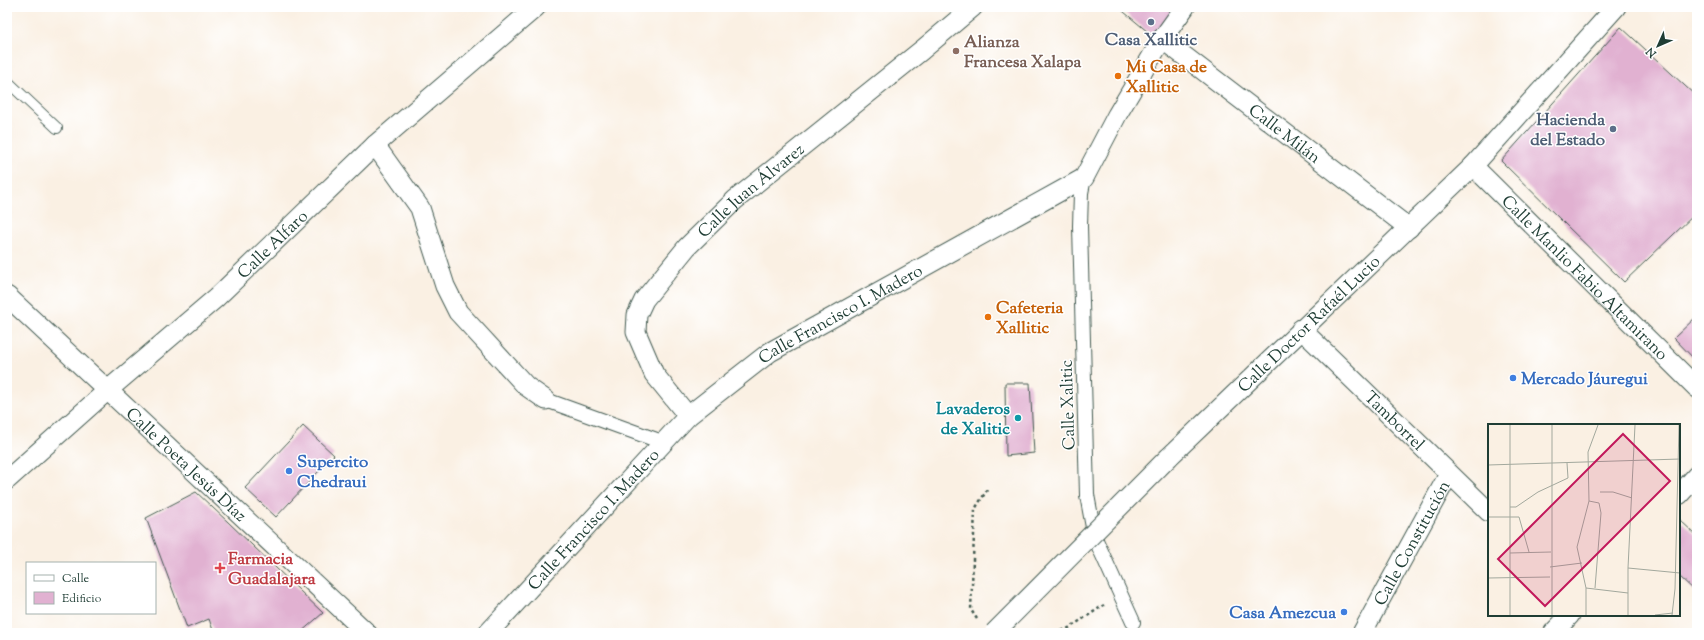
<svg xmlns="http://www.w3.org/2000/svg" width="1704" height="640" viewBox="0 0 1704 640" font-family="'Sorts Mill Goudy',serif">
<style>
.building{fill:#e1b1d1}
.lines{fill:none;stroke-linecap:round;stroke-linejoin:round}
.service-casing{stroke:#40584e;stroke-width:12}
.pedestrian-casing{stroke:#40584e;stroke-width:16}
.minor-casing{stroke:#40584e;stroke-width:21}
.path{stroke:#40584e;stroke-width:2.5;stroke-dasharray:3 3;stroke-linecap:butt}
.service{stroke:#fff;stroke-width:10}
.pedestrian{stroke:#fff;stroke-width:14}
.minor{stroke:#fff;stroke-width:19}
.minor-bridge-casing{stroke:#40584e;stroke-width:21;stroke-linecap:butt}
.minor-bridge{stroke:#fff;stroke-width:19}
.service-dot{fill:#5c6f8a;stroke:#fff;stroke-width:1.5}
.education-dot{fill:#8d6e63;stroke:#fff;stroke-width:1.5}
.food-dot{fill:#e8710a;stroke:#fff;stroke-width:1.5}
.shop-dot{fill:#3f7fe0;stroke:#fff;stroke-width:1.5}
.culture-dot{fill:#0f9aa8;stroke:#fff;stroke-width:1.5}
.health-dot{fill:#e0444e;stroke:#fff;stroke-width:1.5}
.labels{text-anchor:middle;stroke-width:3;stroke-linejoin:round;paint-order:stroke}
.service-label{font-size:17px;font-weight:bold;fill:#4e5e75;stroke:#fff}
.education-label{font-size:17px;font-weight:bold;fill:#785e54;stroke:#fff;text-anchor:start}
.food-label{font-size:17px;font-weight:bold;fill:#c56008;stroke:#fff;text-anchor:start}
.street-label{font-size:17px;fill:#1f3d34;stroke:#fff}
.shop-label{font-size:17px;font-weight:bold;fill:#366cbe;stroke:#fff;text-anchor:start}
.culture-label{font-size:17px;font-weight:bold;fill:#0d838f;stroke:#fff;text-anchor:end}
.health-label{font-size:17px;font-weight:bold;fill:#be3a42;stroke:#fff;text-anchor:start}
.inset-road{fill:none;stroke:#a2a89d;stroke-width:1}
.view{fill:#c2185b;fill-opacity:0.15;stroke:#c2185b;stroke-width:2}
.inset-edge{fill:none;stroke:#1f3d34;stroke-width:2}
</style>
<rect width="100%" height="100%" fill="#fff"/>
<filter id="ink" filterUnits="userSpaceOnUse"><feTurbulence type="fractalNoise" baseFrequency=".025" numOctaves="2"/><feDisplacementMap in="SourceGraphic" scale="8" xChannelSelector="R" yChannelSelector="G"/><feConvolveMatrix kernelMatrix="1 2 1 2 8 2 1 2 1" color-interpolation-filters="sRGB"/></filter>
<filter id="wash" filterUnits="userSpaceOnUse"><feTurbulence type="fractalNoise" baseFrequency=".012" numOctaves="4" result="noise"/><feDisplacementMap in="SourceGraphic" scale="16" xChannelSelector="R" yChannelSelector="G"/><feGaussianBlur stdDeviation="0.9" result="paint"/><feColorMatrix in="noise" values="0 0 0 0 0 0 0 0 0 0 0 0 0 0 0 0 0 1.4 0 .05"/><feComposite in="paint" operator="in"/></filter>
<g filter="url(#wash)">
<rect width="100%" height="100%" fill="#faf0e3"/>
<g id="blocks">
<path class="building" d="M1118 7H1177L1154 37Z
M1621 27 1697 97V212L1624 282 1501 161Z
M1697 316V362L1674 338Z
M1005 383H1030L1034 453 1006 456Z
M303 426 334 455 276 517 245 488Z
M196 492 228 522 323 613 300 633H214L209 619 187 628 146 518Z
M1679 519 1697 536V593L1679 576Z"/>
</g>
</g>
<g filter="url(#ink)">
<use href="#blocks" fill-opacity="0" stroke="#40584e" stroke-width="1"/>
<g class="lines">
<defs>
<path id="service" d="M7 81 57 128"/>
<path id="pedestrian" d="M1084 178 1081 193 1080 226 1087 495 1095 538 1133 622
M546 400 665 443"/>
<g id="minor">
<path id="s1" d="M1162 39 1409 228"/>
<path d="M375 145 420 208 445 286 458 312 526 386 546 400"/>
<path id="s2" d="M1473 166 1697 388"/>
<path id="s3" d="M7 296 367 633"/>
<path id="s4" d="M1301 329 1489 512"/>
<path id="s5" d="M688 416 654 374 636 332 637 315 644 300 687 247 735 200 922 50 973 7"/>
<path id="s6" d="M1169 457 1473 166 1616 7"/>
<path id="s7" d="M7 480 108 390 216 298 375 145 536 7"/>
<path d="M1679 495 1697 475"/>
<path id="s8" d="M488 633 688 416 770 352 1084 178 1117 115 1162 39 1185 7"/>
<path id="s9" d="M1362 633 1449 474"/>
<path d="M1553 633 1570 615"/>
</g>
</defs>
<use href="#service" class="service-casing"/>
<use href="#pedestrian" class="pedestrian-casing"/>
<use href="#minor" class="minor-casing"/>
<path class="path" d="M977 619 971 610 975 509 987 490
M1056 633 1069 628 1104 605"/>
<use href="#service" class="service"/>
<use href="#pedestrian" class="pedestrian"/>
<use href="#minor" class="minor"/>
<defs>
<path id="minor-bridge" d="M994 633 1169 457"/>
</defs>
<use href="#minor-bridge" class="minor-bridge-casing"/>
<use href="#minor-bridge" class="minor-bridge"/>
</g>
</g>
<g class="service-dot">
<circle cx="1151" cy="22" r="4"/>
<circle cx="1613" cy="129" r="4"/>
</g>
<circle class="education-dot" cx="956" cy="51" r="4"/>
<g class="food-dot">
<circle cx="1118" cy="76" r="4"/>
<circle cx="988" cy="317" r="4"/>
</g>
<g class="shop-dot">
<circle cx="1513" cy="378" r="4"/>
<circle cx="289" cy="471" r="4"/>
<circle cx="1344" cy="612" r="4"/>
</g>
<circle class="culture-dot" cx="1018" cy="418" r="4"/>
<path class="health-dot" d="M218 562h4v4h4v4h-4v4h-4v-4h-4v-4h4z"/>
<g class="labels">
<g class="service-label">
<text x="1151" y="45">Casa Xallitic</text>
<text x="1605" y="125" text-anchor="end">Hacienda<tspan x="1605" dy="20">del Estado</tspan></text>
</g>
<g class="education-label">
<text x="964" y="47">Alianza<tspan x="964" dy="20">Francesa Xalapa</tspan></text>
</g>
<g class="food-label">
<text x="1126" y="72">Mi Casa de<tspan x="1126" dy="20">Xallitic</tspan></text>
<text x="996" y="313">Cafeteria<tspan x="996" dy="20">Xallitic</tspan></text>
</g>
<g class="street-label">
<text dy="6" stroke="none"><textPath href="#s1" startOffset="155">Calle Milán</textPath></text>
<text dy="6" stroke="none"><textPath href="#s5" startOffset="287">Calle Juan Álvarez</textPath></text>
<text dy="6" stroke="none"><textPath href="#s7" startOffset="355">Calle Alfaro</textPath></text>
<text dy="6" stroke="none"><textPath href="#s2" startOffset="158">Calle Manlio Fabio Altamirano</textPath></text>
<text dy="6" stroke="none"><textPath href="#s8" startOffset="479">Calle Francisco I. Madero</textPath></text>
<text dy="6" stroke="none"><textPath href="#s6" startOffset="193">Calle Doctor Rafaél Lucio</textPath></text>
<text transform="translate(1067 405) rotate(-92)" y="6">Calle Xalitic</text>
<text dy="6" stroke="none"><textPath href="#s4" startOffset="131">Tamborrel</textPath></text>
<text dy="6" stroke="none"><textPath href="#s3" startOffset="246">Calle Poeta Jesús Díaz</textPath></text>
<text dy="6" stroke="none"><textPath href="#s8" startOffset="155">Calle Francisco I. Madero</textPath></text>
<text dy="6" stroke="none"><textPath href="#s9" startOffset="103">Calle Constitución</textPath></text>
</g>
<g class="shop-label">
<text x="1521" y="384">Mercado Jáuregui</text>
<text x="297" y="467">Supercito<tspan x="297" dy="20">Chedraui</tspan></text>
<text x="1336" y="618" text-anchor="end">Casa Amezcua</text>
</g>
<g class="culture-label">
<text x="1010" y="414">Lavaderos<tspan x="1010" dy="20">de Xalitic</tspan></text>
</g>
<g class="health-label">
<text x="228" y="564">Farmacia<tspan x="228" dy="20">Guadalajara</tspan></text>
</g>
</g>
<g transform="translate(1488 424)">
<rect width="192" height="192" fill="#faf0e3"/>
<path class="inset-road" d="M0 41 192 35M112 68H125L144 74M101 77 111 79 113 89 107 164M22 83H28L50 68 80 54 79 39M0 93H31L41 128M22 129 63 128M62 143 94 139M140 144 192 149M0 154 62 153M98 164 140 169M22 191V1M64 191V1M98 191V164L89 123 101 77 100 28 110 1M140 191V144L147 1M167 191 185 189M184 191 187 165 191 1"/>
<path class="view" d="M135 10 182 57 57 182 10 135Z"/>
<rect width="192" height="192" class="inset-edge"/>
</g>
<rect width="1704" height="640" fill="none" stroke="#fff" stroke-width="24"/>
<rect x="26" y="562" width="130" height="52" fill="#ffffff" stroke="#a5b1ae"/>
<rect x="34" y="575" width="20" height="6" fill="#ffffff" stroke="#a5b1ae"/>
<text x="62" y="582" font-size="12" fill="#1f3d34">Calle</text>
<rect x="34" y="592" width="20" height="12" fill="#e1b1d1" stroke="#a5b1ae"/>
<text x="62" y="602" font-size="12" fill="#1f3d34">Edificio</text>
<g transform="translate(1658 46) rotate(225)" stroke="#ffffff" stroke-width="3" paint-order="stroke">
<path d="M0-3L7 15L0 10L-7 15Z" fill="#1f3d34"/>
<text y="-6" font-size="11" font-weight="bold" text-anchor="middle" fill="#1f3d34">N</text>
</g>
</svg>
